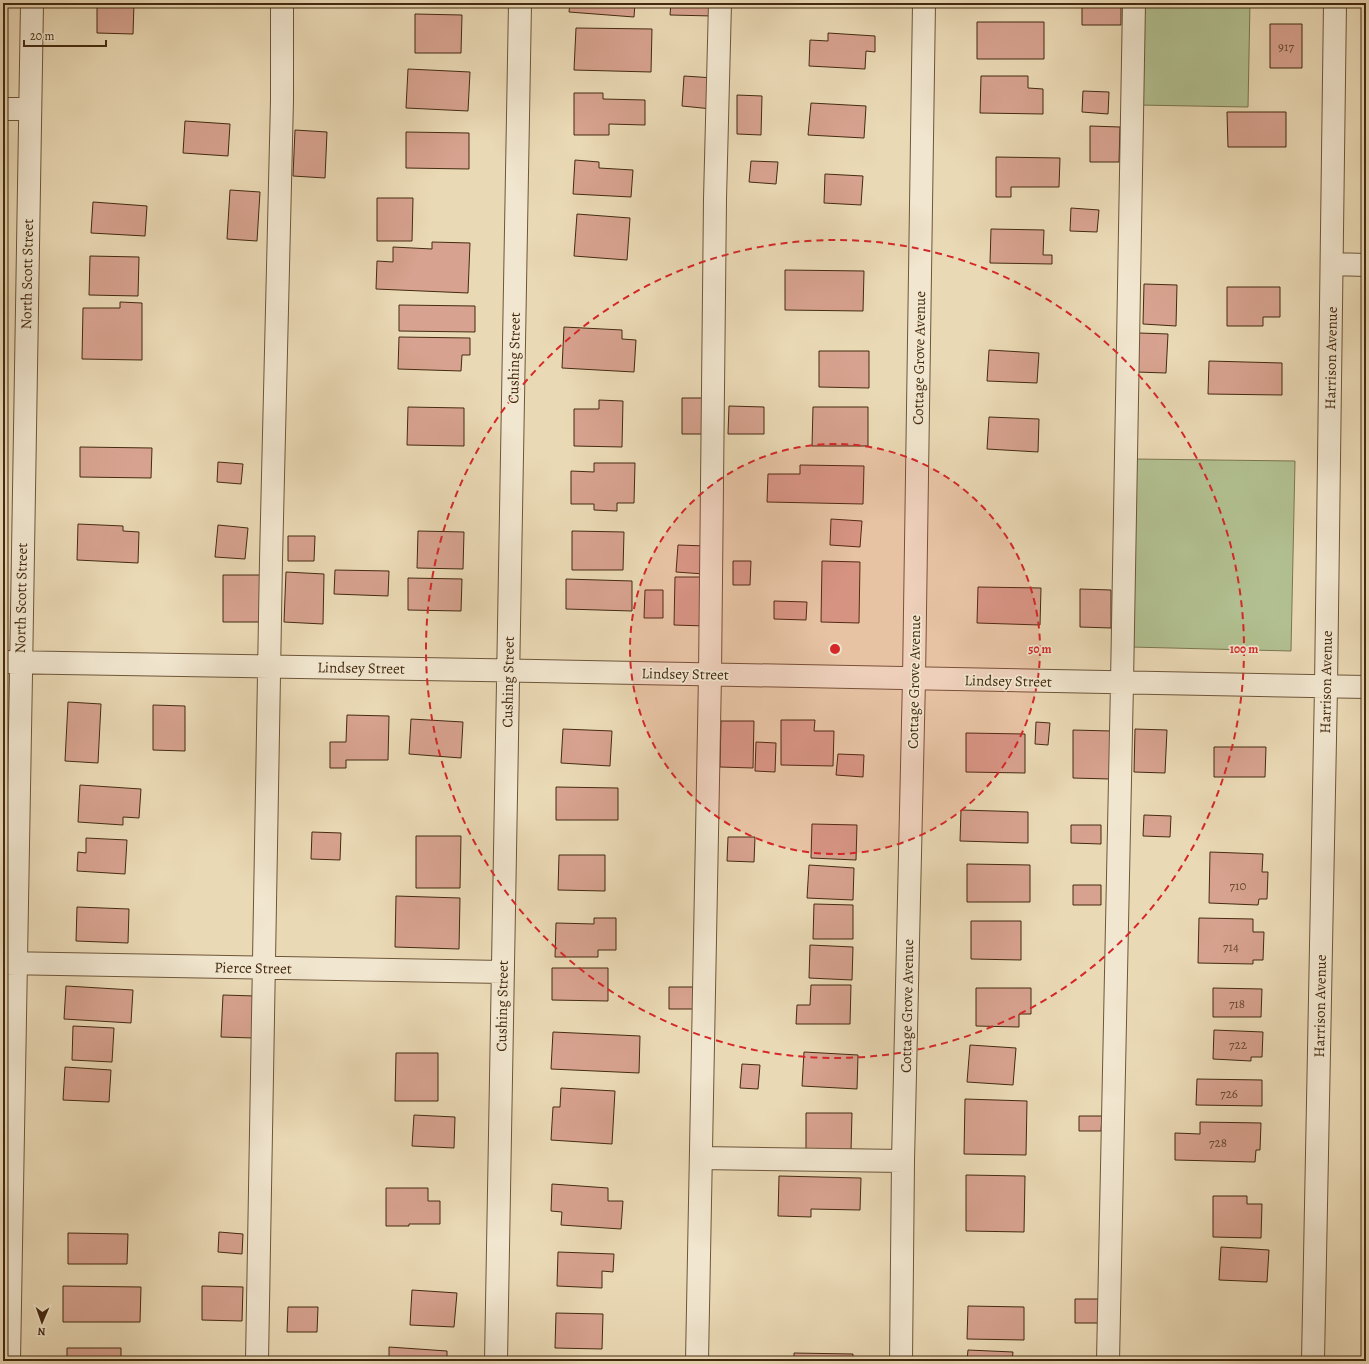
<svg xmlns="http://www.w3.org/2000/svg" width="1369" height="1364" viewBox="0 0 1369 1364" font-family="Alegreya,serif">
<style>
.green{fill:#b2c091;stroke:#7b7650}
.building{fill:#d7a28f;stroke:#442b10}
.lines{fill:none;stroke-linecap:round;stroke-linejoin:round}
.minor-casing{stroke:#6e5639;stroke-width:24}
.minor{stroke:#f1e6cf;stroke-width:22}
.ring{fill:none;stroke:#d62828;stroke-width:2;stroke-dasharray:7 5}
.labels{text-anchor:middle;stroke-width:3.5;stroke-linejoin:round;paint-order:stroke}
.number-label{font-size:13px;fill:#694930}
.street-label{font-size:15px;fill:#442b10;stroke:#f1e6cf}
.centre{fill:#d62828;stroke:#f1e6cf;stroke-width:2}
.ring-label{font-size:12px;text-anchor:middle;font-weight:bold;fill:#d62828;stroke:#f1e6cf;stroke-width:3.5;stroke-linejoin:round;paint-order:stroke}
</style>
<rect width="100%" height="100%" fill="#ead9b5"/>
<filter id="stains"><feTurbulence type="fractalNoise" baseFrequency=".005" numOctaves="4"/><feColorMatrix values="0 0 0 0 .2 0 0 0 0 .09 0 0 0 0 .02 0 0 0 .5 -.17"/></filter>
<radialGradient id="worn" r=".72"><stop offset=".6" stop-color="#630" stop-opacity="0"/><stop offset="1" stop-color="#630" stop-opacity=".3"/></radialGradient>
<path class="green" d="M1139 3H1250L1248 107 1138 105Z
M1134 459 1295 461 1291 651 1131 647Z"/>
<path class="building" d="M97 3H134L133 34 97 33Z
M570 3H635L634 17 569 12Z
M671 3H714L713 16 670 15Z
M1082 3H1121V25H1082Z
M415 14 462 15 461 53H415Z
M977 22H1044V59H977Z
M1270 24H1302V68H1270Z
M576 28 652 29 651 72 574 70Z
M828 33 875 36V52L866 51 865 69 809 66 810 40 828 41Z
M408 69 470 72 468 111 406 108Z
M684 76 714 78 712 109 682 106Z
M981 76H1028V88L1043 89V114L980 113Z
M1083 91 1109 92 1108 114 1082 112Z
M574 93H603V99L645 100V125L609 124V135H574Z
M737 95 762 96 761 135 737 134Z
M811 103 866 106 864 138 808 135Z
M1227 112H1286V147H1228Z
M185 121 230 124 228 156 183 153Z
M1090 126 1120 127 1119 162H1090Z
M295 130 327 132 325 178 293 176Z
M406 132 469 133V169L406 168Z
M996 157 1060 158 1059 187H1011V197H996Z
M575 160 599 162V168L633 170 631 197 573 194Z
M751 161 778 162 776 184 749 182Z
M825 174 863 176 861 205 824 203Z
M230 190 260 192 257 241 227 239Z
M377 198H413L412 241H377Z
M93 202 147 206 145 236 91 233Z
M1071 208 1099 210 1097 232 1070 231Z
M577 214 630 218 627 260 574 256Z
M991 229 1044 230 1043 255H1052V264L990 263Z
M432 242 470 243 468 293 376 289 377 261 393 262V247L432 249Z
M90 256 139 257 138 296 89 295Z
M785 270 864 271 863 311 785 310Z
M1144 284 1177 285 1176 326 1143 324Z
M1227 287H1280V317H1263V326H1227Z
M120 302 142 303V360L82 359 83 308H120Z
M399 305 475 306V332L399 331Z
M564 327 622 330V339L636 340 634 372 562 368Z
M1139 333 1168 334 1166 373 1137 372Z
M399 337 470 338V355H462L461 371 398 369Z
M989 350 1039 353 1037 383 987 381Z
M819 351H869V388L819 387Z
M1209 361 1282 363V395L1208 394Z
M682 398H707V434H682Z
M599 400 623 401 622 447 574 446V409H599Z
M729 406 764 407V434H728Z
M408 407 464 408V446L407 445Z
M813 407H868V446H812Z
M989 417 1039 419 1038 452 987 449Z
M80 447 152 448 151 478 80 477Z
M218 462 243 464 241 484 217 482Z
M594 463H635L634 503H617V511L594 510V504H571V471L594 472Z
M800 465 864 466 863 504 767 502 768 474H800Z
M831 519 862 521 860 547 830 545Z
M78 524 123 526V531L139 532 138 563 77 560Z
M218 525 248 528 245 559 215 557Z
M418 531 464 532 463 569 417 568Z
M572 531 624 532 623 570H572Z
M288 536H315L314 561H288Z
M678 545 706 546 704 574 676 572Z
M733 561H751L750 585H733Z
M822 561 860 562 859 623 821 622Z
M335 570 389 571 388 596 334 594Z
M286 572 324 574 323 624 284 622Z
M223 575H261L260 622H223Z
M675 577H706L705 626 674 625Z
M408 578 462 579 461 611 408 610Z
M566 579 632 581V611L566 609Z
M978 587 1041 588 1040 625 977 623Z
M1080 589 1111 590V628L1080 627Z
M645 590H663V618H644Z
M774 601 807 602 806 620 774 619Z
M68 702 101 704 98 763 65 761Z
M153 705 185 706V751L153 750Z
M347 715 389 716 388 760H346V768H330V742H346Z
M411 719 463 722 461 758 409 754Z
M781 720H815L814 731H834L833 766 781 765Z
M721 721H754L753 768 720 767Z
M1036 722 1050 723 1048 745 1035 744Z
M563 729 612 731 610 766 561 763Z
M1135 729 1167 730 1165 773 1134 772Z
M1073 730 1111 731 1110 779 1073 778Z
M966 733 1025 734V773L966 772Z
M756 742 776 743 775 772 755 771Z
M1214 747H1266L1265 777H1214Z
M838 754 864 755 863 777 836 775Z
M80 785 141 789 139 818 123 817V825L78 822Z
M556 787 618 788V820H556Z
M961 810 1028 812V843L960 841Z
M1144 815 1171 816 1170 837 1143 836Z
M812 824 857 825 856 860 811 858Z
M1071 825H1101V844L1071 843Z
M312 832 341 833 340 860 311 859Z
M416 836H461L460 888H416Z
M728 837H755L754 862 727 861Z
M86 838 127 840 125 874 77 871 78 852 86 853Z
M1210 852 1263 854 1262 872H1268L1267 899H1259L1258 905 1209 903Z
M559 855H605V891L558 890Z
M967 864 1030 865V902H967Z
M809 865 854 868 853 900 807 898Z
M1073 885H1101V905H1073Z
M396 896 460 898 459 949 395 947Z
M814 904 853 905V939H813Z
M77 907 129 909 128 943 76 941Z
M594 918H616V950H598V957H555L556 923 594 924Z
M1199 918 1253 919V932H1264L1263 960H1253V964L1198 963Z
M971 921H1021V960L971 959Z
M810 945 853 947 852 980 809 978Z
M552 968H608V1001L552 1000Z
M811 985H851L850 1024H796L797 1005H810Z
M66 986 133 990 131 1023 64 1019Z
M669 987H693L694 1009H669Z
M976 988H1031V1014H1019V1027L976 1026Z
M1213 988 1262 989 1261 1017H1213Z
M223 995 255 996 253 1038 221 1037Z
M73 1026 114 1028 112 1062 72 1060Z
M1214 1030 1263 1032 1262 1057H1251V1061L1213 1059Z
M553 1032 640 1036 639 1073 551 1069Z
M970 1045 1016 1048 1013 1085 967 1082Z
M804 1052 858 1055 857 1089 802 1086Z
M396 1053H438V1101H395Z
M742 1064 760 1065 758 1089 740 1088Z
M65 1067 111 1070 109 1102 63 1100Z
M1197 1079 1262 1080V1106L1196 1105Z
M561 1088 615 1091 612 1144 551 1140 553 1107H560Z
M965 1099 1027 1101 1026 1155 964 1154Z
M806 1113H852L851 1151H806Z
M414 1115 455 1117 454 1148 412 1146Z
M1079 1116H1102L1101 1131H1079Z
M1200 1122 1261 1123 1260 1150H1256L1255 1162 1175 1160V1133L1200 1134Z
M966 1175 1025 1176 1024 1232 966 1231Z
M779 1176 861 1178 860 1210 811 1209V1217L778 1216Z
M552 1184 608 1188V1201H623L621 1229 561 1225 562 1212 551 1211Z
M386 1188H428V1201H440V1224H409V1226H386Z
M1213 1196H1247V1204H1262L1261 1238 1213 1237Z
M219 1232 243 1234 242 1254 218 1252Z
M68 1233 128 1234 127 1264H68Z
M1221 1247 1269 1250 1267 1282 1219 1280Z
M558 1252 614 1254 613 1272 602 1271V1288L557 1286Z
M63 1286 141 1287 140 1322H63Z
M202 1286 243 1287 242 1321 202 1320Z
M412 1290 457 1293 454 1327 410 1325Z
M1075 1299H1100L1099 1323H1075Z
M968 1306 1024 1307V1340L967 1339Z
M288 1307H318L317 1332H287Z
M556 1313 603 1314 602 1349 555 1348Z
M389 1347 447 1351V1361H389Z
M67 1348H121V1361H67Z
M968 1350 1013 1352 1012 1361H967Z
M794 1353 853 1354V1361H794Z"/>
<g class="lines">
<defs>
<path id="minor" d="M3 109H30
M1332 264 1366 265
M3 662 536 671 1366 687
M3 963 503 972
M701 1158 903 1161
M9 1361C19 908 23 456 32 3
M257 1361 271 560 282 100V3
M496 1361 520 3
M697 1361 710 675 715 199 720 3
M901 1361 903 1161 914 679 924 3
M1108 1361 1122 683 1134 3
M1313 1361 1326 687 1335 3"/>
</defs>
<use href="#minor" class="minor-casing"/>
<use href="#minor" class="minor"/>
</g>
<circle cx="835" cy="649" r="205" fill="#d62828" fill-opacity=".12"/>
<g class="ring">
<circle cx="835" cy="649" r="205"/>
<circle cx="835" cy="649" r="409"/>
</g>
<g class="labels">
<g class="number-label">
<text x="1286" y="51">917</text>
<text x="1238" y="890">710</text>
<text x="1231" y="951">714</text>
<text x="1237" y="1008">718</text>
<text x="1238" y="1049">722</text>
<text x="1229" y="1098">726</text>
<text x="1218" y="1147">728</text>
</g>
<g class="street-label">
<text transform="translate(27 274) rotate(-89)" y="5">North Scott Street</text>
<text transform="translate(514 358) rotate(-89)" y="5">Cushing Street</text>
<text transform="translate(919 358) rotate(-89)" y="5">Cottage Grove Avenue</text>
<text transform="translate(1331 358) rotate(-89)" y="5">Harrison Avenue</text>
<text transform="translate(21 598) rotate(-89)" y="5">North Scott Street</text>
<text transform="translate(361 668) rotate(1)" y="5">Lindsey Street</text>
<text transform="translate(685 674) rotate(1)" y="5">Lindsey Street</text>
<text transform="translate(1008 681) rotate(1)" y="5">Lindsey Street</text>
<text transform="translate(508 682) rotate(-89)" y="5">Cushing Street</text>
<text transform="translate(914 682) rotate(-89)" y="5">Cottage Grove Avenue</text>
<text transform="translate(1326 682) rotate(-89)" y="5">Harrison Avenue</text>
<text transform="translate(253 968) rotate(1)" y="5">Pierce Street</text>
<text transform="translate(502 1006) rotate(-89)" y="5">Cushing Street</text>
<text transform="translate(907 1006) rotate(-89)" y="5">Cottage Grove Avenue</text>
<text transform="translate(1320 1006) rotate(-89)" y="5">Harrison Avenue</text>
</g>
</g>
<circle cx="835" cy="649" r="6" class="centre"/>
<g class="ring-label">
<text x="1040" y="653">50 m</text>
<text x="1244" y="653">100 m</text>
</g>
<rect width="1369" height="1364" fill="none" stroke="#ead9b5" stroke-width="16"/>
<rect x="4" y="4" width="1361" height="1356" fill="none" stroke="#442b10" stroke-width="2"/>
<rect x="8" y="8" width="1353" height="1348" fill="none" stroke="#442b10"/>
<g transform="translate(42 1322) rotate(182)" stroke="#f1e6cf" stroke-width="3" paint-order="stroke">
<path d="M0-3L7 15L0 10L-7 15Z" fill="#442b10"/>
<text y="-6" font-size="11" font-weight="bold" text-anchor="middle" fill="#442b10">N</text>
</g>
<path d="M24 40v6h82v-6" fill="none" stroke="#442b10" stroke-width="2"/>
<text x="30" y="40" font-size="12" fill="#442b10" stroke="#f1e6cf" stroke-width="3" paint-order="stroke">20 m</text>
<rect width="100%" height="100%" filter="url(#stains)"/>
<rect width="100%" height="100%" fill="url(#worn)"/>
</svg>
